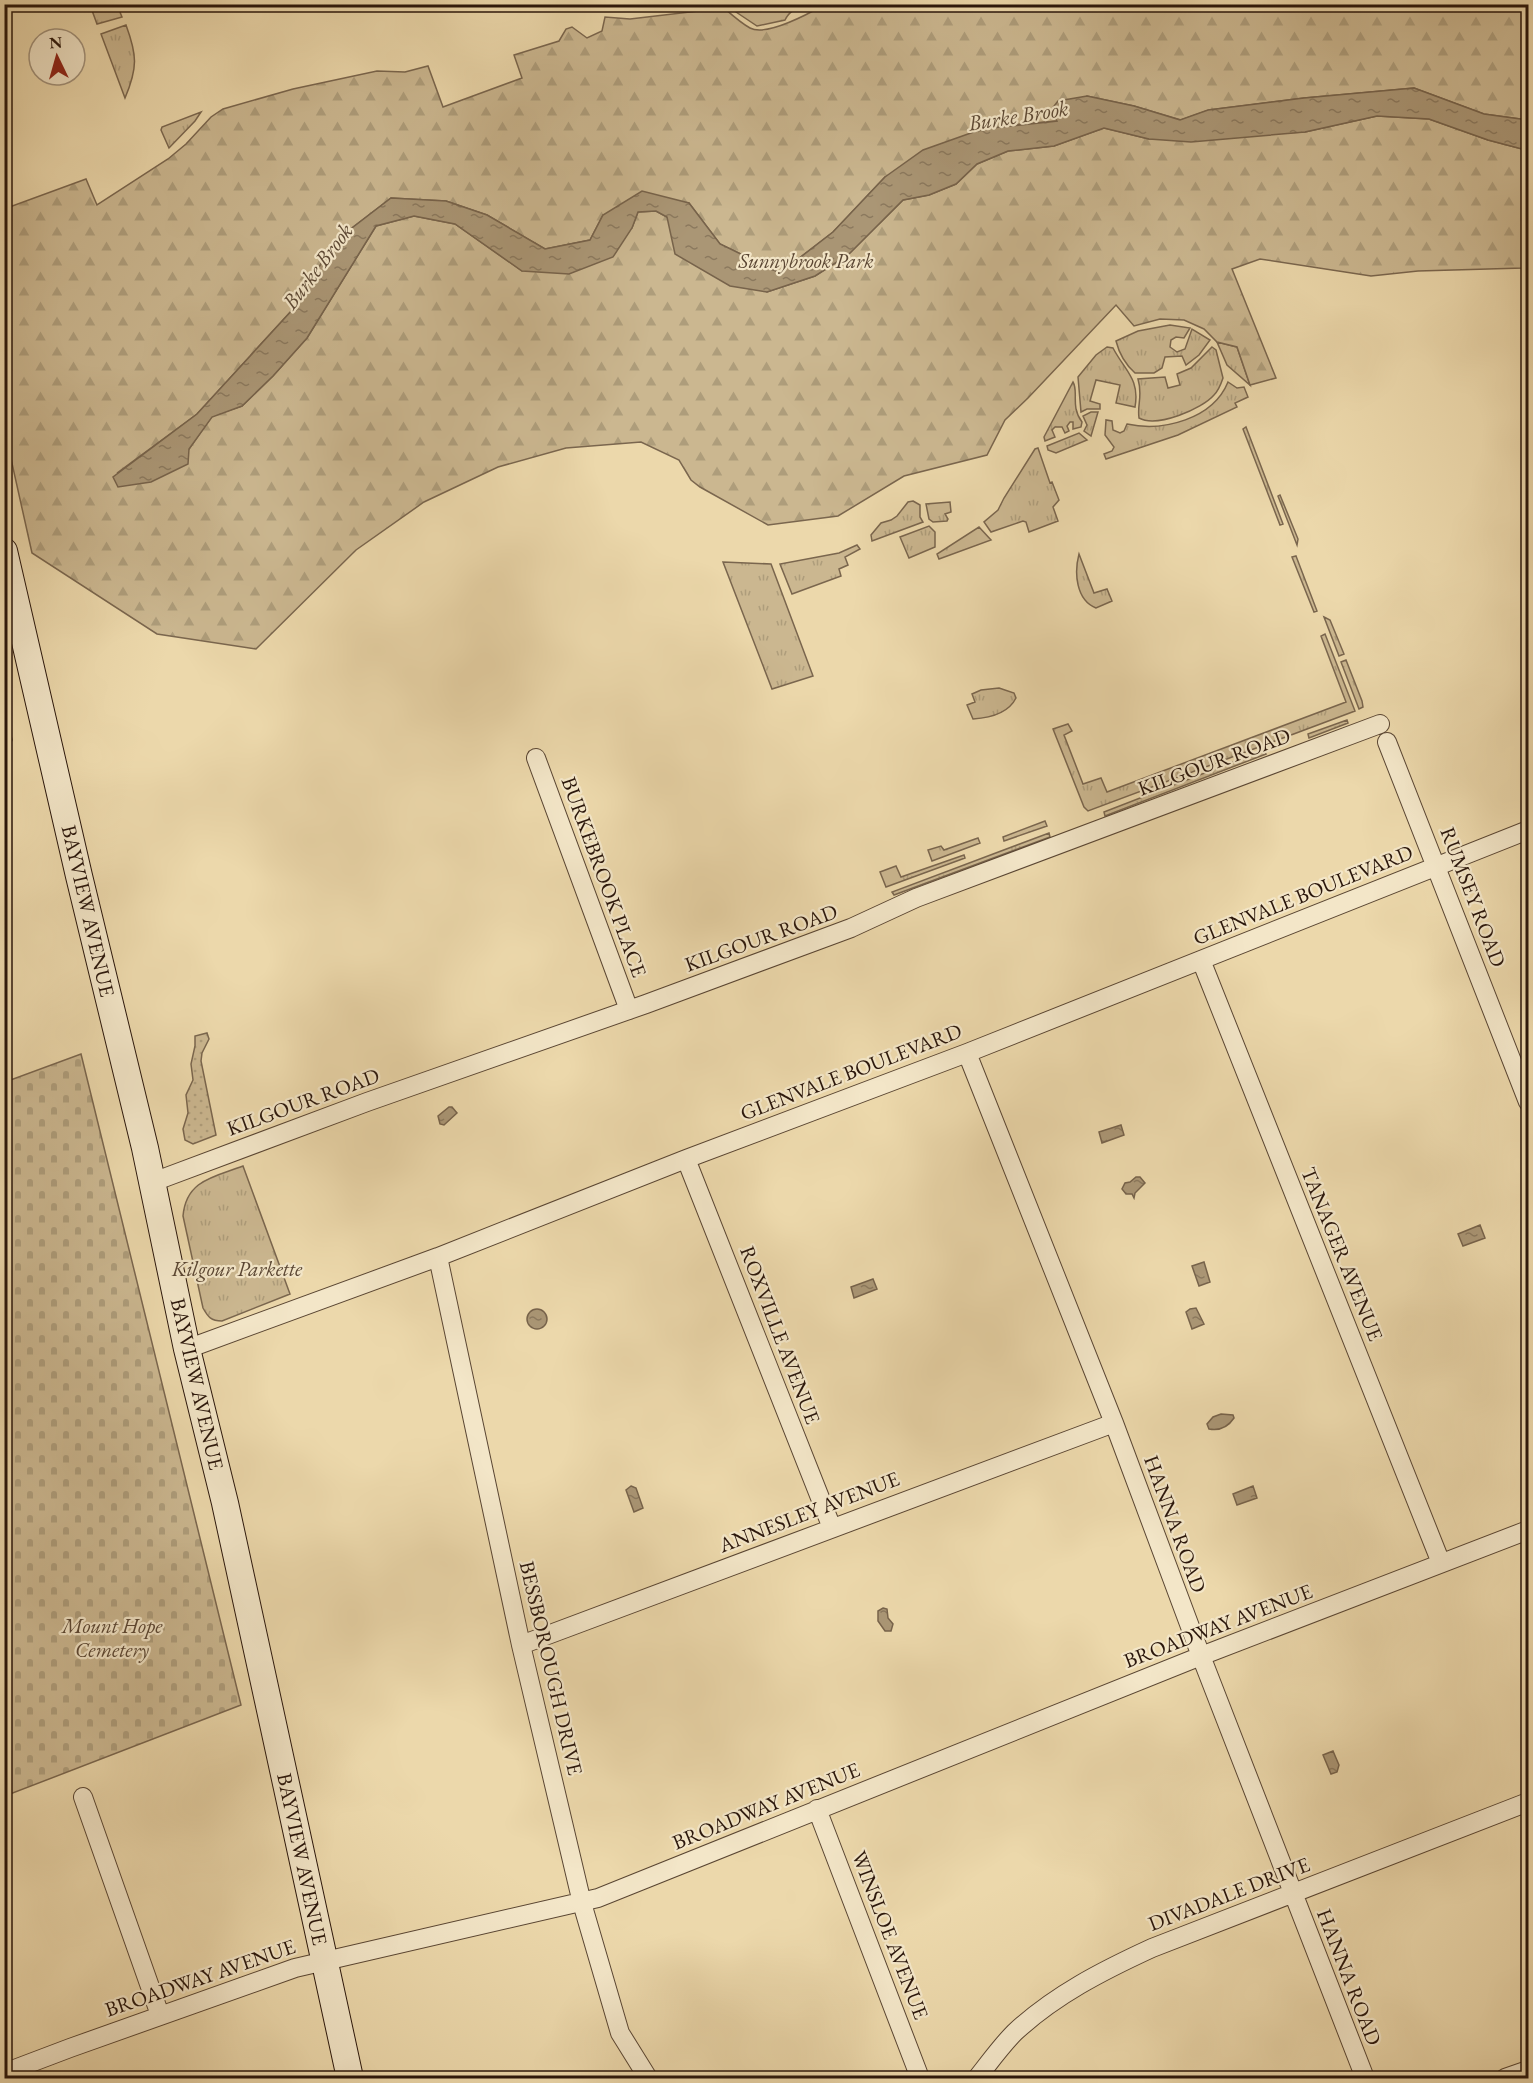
<svg xmlns="http://www.w3.org/2000/svg" width="1533" height="2083" viewBox="0 0 1533 2083" font-family="'EB Garamond',serif">
<style>
.grass{fill:url(#grass-tufts);stroke:#7a664e;stroke-width:1.5}
.forest{fill:url(#forest-firs);stroke:#7a664e;stroke-width:1.5}
.cemetery{fill:url(#cemetery-stones);stroke:#7a664e;stroke-width:1.5}
.garden{fill:url(#garden-dots);stroke:#7a664e;stroke-width:1.5}
.water{fill:url(#water-ripples);stroke:#77634b;stroke-width:1.5}
.lines{fill:none;stroke-linecap:round;stroke-linejoin:round}
.minor-casing{stroke:#5a4633;stroke-width:20}
.secondary-casing{stroke:#2a160b;stroke-width:28}
.minor{stroke:#f3e6c8;stroke-width:18}
.secondary{stroke:#f3e6c8;stroke-width:26}
.labels{text-anchor:middle;stroke-width:4.5;stroke-linejoin:round;paint-order:stroke}
.park-label{font-size:21px;font-style:italic;fill:#5a4633;stroke:#f3e6c8}
.street-label{font-size:21px;fill:#2a160b;stroke:#f3e6c8}
.water-label{font-size:22px;font-style:italic;fill:#5d4935;stroke:#f3e6c8}
</style>
<defs>
<pattern id="grass-tufts" width="24" height="20" patternUnits="userSpaceOnUse" patternTransform="scale(1.5)"><rect width="24" height="20" fill="#cbb790"/><path d="M3 7l-1-3M5 7V3M7 7l1-3M15 17l-1-3M17 17v-4M19 17l1-3" fill="none" stroke="#ae9d7b"/></pattern>
<pattern id="forest-firs" width="22" height="20" patternUnits="userSpaceOnUse" patternTransform="scale(1.5)"><rect width="22" height="20" fill="#cbb790"/><path d="M5 1l3.5 6h-7zM16 11l3.5 6h-7z" fill="#ae9d7b"/></pattern>
<pattern id="cemetery-stones" width="16" height="16" patternUnits="userSpaceOnUse" patternTransform="scale(1.5)"><rect width="16" height="16" fill="#cbb790"/><path d="M2 7V4a2 2 0 0 1 4 0v3zM10 15v-3a2 2 0 0 1 4 0v3z" fill="#ae9d7b"/></pattern>
<pattern id="garden-dots" width="8" height="8" patternUnits="userSpaceOnUse" patternTransform="scale(1.5)"><rect width="8" height="8" fill="#cbb790"/><path d="M2 2h.1M6 6h.1" fill="none" stroke="#ae9d7b" stroke-width="1.8" stroke-linecap="round"/></pattern>
<pattern id="water-ripples" width="26" height="14" patternUnits="userSpaceOnUse" patternTransform="scale(1.5)"><rect width="26" height="14" fill="#aa9675"/><path d="M2 4q2-2 4 0t4 0M15 11q2-2 4 0t4 0" fill="none" stroke="#8b795e"/></pattern>
</defs>
<rect width="100%" height="100%" fill="#ecd8ab"/>
<filter id="stains"><feTurbulence type="fractalNoise" baseFrequency=".00333" numOctaves="4"/><feColorMatrix values="0 0 0 0 .2 0 0 0 0 .09 0 0 0 0 .02 0 0 0 .5 -.17"/></filter>
<radialGradient id="worn" r=".72"><stop offset=".6" stop-color="#630" stop-opacity="0"/><stop offset="1" stop-color="#630" stop-opacity=".3"/></radialGradient>
<path class="grass" d="M751 4H814V5C802 12 793 4 785 20L757 26 730 8Z
M90 5H117L122 17 97 24Z
M126 25C137 55 138 67 125 98L101 34Z
M201 112 195 121 169 148 161 130 162 127Z
M1170 325 1190 328 1184 338 1176 337 1171 340 1170 347 1177 352 1185 349 1192 329 1210 340 1199 355 1186 365 1182 356 1165 357 1162 368 1154 373H1135C1126 365 1119 353 1116 341L1138 331Z
M1217 342 1237 347 1250 385 1227 365Z
M1107 347 1113 348C1125 371 1140 379 1135 407L1116 403 1120 385 1096 380 1090 401 1100 404V409H1087L1081 412 1078 377 1096 355Z
M1212 347 1216 350 1223 378C1221 384 1219 390 1214 395 1202 409 1157 428 1139 418 1137 404 1143 396 1138 379L1165 377 1168 388 1180 385 1177 374 1191 368Z
M1073 382C1079 392 1070 406 1082 422L1081 427 1073 429V422H1070L1067 426 1069 431 1065 433 1062 427H1055L1052 430 1055 437 1045 441 1044 437Z
M1228 382 1237 388 1244 387 1248 397 1235 403 1237 407 1178 435 1106 459 1104 454 1112 451 1114 447 1105 435 1106 420 1112 421 1113 430 1120 433 1124 431 1127 424C1163 432 1213 419 1228 382Z
M1091 412H1098L1091 436 1084 431 1087 425 1083 416Z
M1246 427 1283 524 1280 525 1243 429Z
M1079 433 1087 440 1056 453 1048 450 1047 446Z
M1038 448 1050 483 1052 482 1059 500 1053 507 1058 521 1029 532 1026 522 1023 521 991 532 984 522 998 510 1004 498 1035 449Z
M1280 495 1298 539 1297 545 1278 496Z
M913 501 920 505V517L923 522 872 541 871 535 881 523 891 520 897 516 908 502Z
M950 502 951 512 945 514 948 519 947 521 933 522 929 519 926 504Z
M929 526 935 532V547L909 558 900 537Z
M979 527 991 540 939 559 937 554Z
M857 545 860 549 845 557 848 565 839 569 841 576 792 594 780 564 839 553Z
M1079 554 1094 593 1107 589 1112 601 1096 608C1076 600 1074 573 1079 554Z
M1296 556 1317 611 1314 612 1292 557Z
M723 562 771 564 813 676 772 689Z
M1324 617 1330 620 1344 654 1339 656Z
M1325 634 1355 711 1088 811 1084 807 1053 729 1068 724 1072 731 1064 735 1083 784 1101 778 1107 792 1346 702 1321 636Z
M1346 660 1362 701 1363 707 1359 709 1341 662Z
M999 688 1014 693 1016 698C1008 714 989 718 973 719L967 705 975 702 972 694 981 690Z
M1347 720 1348 723 1309 738 1308 734Z
M1264 750 1266 754 1105 816 1104 812Z
M1045 821 1047 826 1004 841 1003 837Z
M1049 833 1050 837 894 895 892 892Z
M978 838 980 843 932 861 928 850 941 846 944 850Z
M964 855 965 858 886 887 880 872 896 866 901 877Z
M243 1166 290 1294 222 1321C211 1321 208 1317 203 1308L183 1216C186 1180 214 1177 243 1166Z"/>
<path class="forest" d="M826 4 1528 5V120L1484 114 1414 88 1304 98 1209 110 1181 120 1134 106 1087 96 1058 121 1009 125 885 177 833 232 780 273 720 244 689 203 603 215 590 240 545 249 487 215 446 201 391 198 335 241 294 308 197 414 117 473 189 449 212 416 242 406 273 376 307 338 376 226 414 216 455 224 522 271 632 228 638 212 656 211 667 217 767 292 815 276 848 255 903 200 929 195 956 184 977 164 1008 151 1054 146 1104 128 1149 139 1305 132 1377 116 1429 119 1488 140 1522 149 1528 147V248L1523 268 1418 271 1371 276 1260 259 1232 269 1276 378 1250 385 1237 347 1217 342 1204 329 1184 320 1160 319 1134 326 1116 305 1028 398 1005 420 987 455 904 476 838 516 768 525 700 487 691 480 679 460 641 442 566 448 498 467 424 502 356 550 256 649 157 634 32 553 5 432 4 209 86 179 97 205 168 159 186 144 211 117 223 109 293 89 377 71 405 72 428 66 443 107 522 78 514 55 559 41 566 29 572 27 587 38 602 31 605 17 630 19 724 8C732 15 741 23 750 28 767 37 810 13 826 4Z
M5 709 12 740 5 757Z"/>
<path class="cemetery" d="M81 1054 241 1705 5 1796V1082Z"/>
<path class="garden" d="M207 1033 209 1039 202 1053 201 1061 216 1135 193 1144 185 1140 183 1129 188 1113 186 1095 193 1080 191 1064 195 1046V1036Z"/>
<path class="water" d="M1414 88 1484 114 1528 120V147L1522 149 1488 140 1429 119 1377 116 1305 132 1191 142 1149 139 1104 128 1054 146 1008 151 977 164 956 184 929 195 903 200 848 255 815 276 767 292 730 286 675 254 667 217 656 211 638 212 632 228 613 257 569 274 522 271 455 224 414 216 376 226 307 338 273 376 242 406 212 417 189 449 188 464 151 482 118 487 113 477 197 414 294 308 335 241 391 198 446 201 487 215 545 249 590 240 603 215 642 191 689 203 720 244 780 273 833 232 885 177 923 150 982 129 1057 121 1051 110 1058 101 1087 96 1134 106 1180 120 1208 110 1304 98Z
M449 1107H452L457 1113 444 1125 440 1124 438 1116Z
M1121 1125 1124 1135 1102 1143 1099 1132Z
M1136 1177H1140L1145 1183 1135 1193 1134 1198 1132 1194H1126L1122 1189 1125 1183 1130 1182Z
M1480 1225 1485 1238 1463 1246 1458 1234Z
M1204 1262 1210 1282 1199 1286 1192 1266Z
M873 1279 877 1289 854 1298 851 1287Z
M1196 1308 1204 1324 1192 1329 1186 1312 1190 1309Z
M527 1319a10 10 0 1 1 20 0a10 10 0 1 1-20 0Z
M1221 1414 1233 1415 1234 1418C1228 1427 1220 1431 1209 1429L1207 1424 1213 1417Z
M631 1486 636 1488 643 1508 634 1512 626 1490Z
M1253 1486 1257 1498 1237 1505 1233 1494Z
M883 1608 887 1609 888 1618 893 1624 891 1631H885L878 1621V1611Z
M1333 1751 1339 1765 1337 1772 1331 1774 1323 1755Z"/>
<g class="lines">
<defs>
<path id="minor" d="M1387 742 1528 1102
M536 758 629 1010
M1201 960 1441 1563
M967 1053 1114 1423 1201 1656 1365 2078
M686 1159 832 1528
M153 1182 367 1102 646 1004 851 928 916 898 1380 724
M438 1257 521 1645 582 1903 620 2033 648 2078
M187 1349 438 1257 686 1159 967 1053 1528 830
M521 1645 1114 1423
M83 1797 160 2015
M817 1809 920 2078
M4 2073 70 2048 295 1968 598 1898 1201 1656 1528 1530
M977 2078C989 2063 1001 2046 1015 2032 1055 1995 1102 1971 1152 1948L1528 1802
M1505 2078 1528 2070"/>
<path id="secondary" d="M4 551 79 876 145 1148 187 1349 225 1503 350 2078"/>
</defs>
<use href="#minor" class="minor-casing"/>
<use href="#secondary" class="secondary-casing"/>
<use href="#minor" class="minor"/>
<use href="#secondary" class="secondary"/>
</g>
<g class="labels">
<g class="park-label">
<text x="806" y="268">Sunnybrook Park</text>
<text x="237" y="1276">Kilgour Parkette</text>
<text x="112" y="1633">Mount Hope<tspan x="112" dy="24">Cemetery</tspan></text>
</g>
<g class="street-label">
<text transform="translate(1214 762) rotate(-20)" y="7">KILGOUR ROAD</text>
<text transform="translate(604 877) rotate(70)" y="7">BURKEBROOK PLACE</text>
<text transform="translate(1303 895) rotate(-22)" y="7">GLENVALE BOULEVARD</text>
<text transform="translate(1473 897) rotate(69)" y="7">RUMSEY ROAD</text>
<text transform="translate(88 911) rotate(77)" y="7">BAYVIEW AVENUE</text>
<text transform="translate(761 938) rotate(-20)" y="7">KILGOUR ROAD</text>
<text transform="translate(851 1072) rotate(-21)" y="7">GLENVALE BOULEVARD</text>
<text transform="translate(303 1102) rotate(-20)" y="7">KILGOUR ROAD</text>
<text transform="translate(1342 1254) rotate(68)" y="7">TANAGER AVENUE</text>
<text transform="translate(780 1335) rotate(69)" y="7">ROXVILLE AVENUE</text>
<text transform="translate(197 1384) rotate(77)" y="7">BAYVIEW AVENUE</text>
<text transform="translate(809 1512) rotate(-21)" y="7">ANNESLEY AVENUE</text>
<text transform="translate(1175 1524) rotate(70)" y="7">HANNA ROAD</text>
<text transform="translate(1218 1626) rotate(-21)" y="7">BROADWAY AVENUE</text>
<text transform="translate(551 1668) rotate(77)" y="7">BESSBOROUGH DRIVE</text>
<text transform="translate(766 1806) rotate(-22)" y="7">BROADWAY AVENUE</text>
<text transform="translate(302 1859) rotate(78)" y="7">BAYVIEW AVENUE</text>
<text transform="translate(1229 1894) rotate(-21)" y="7">DIVADALE DRIVE</text>
<text transform="translate(890 1935) rotate(69)" y="7">WINSLOE AVENUE</text>
<text transform="translate(1349 1977) rotate(69)" y="7">HANNA ROAD</text>
<text transform="translate(200 1978) rotate(-19)" y="7">BROADWAY AVENUE</text>
</g>
<g class="water-label">
<text transform="translate(1018 115) rotate(-9)" y="8">Burke Brook</text>
<text transform="translate(317 266) rotate(-53)" y="8">Burke Brook</text>
</g>
</g>
<rect width="1533" height="2083" fill="none" stroke="#ecd8ab" stroke-width="24"/>
<rect x="6" y="6" width="1521" height="2071" fill="none" stroke="#2a160b" stroke-width="3"/>
<rect x="12" y="12" width="1509" height="2059" fill="none" stroke="#2a160b" stroke-width="1.5"/>
<g transform="translate(57 57) rotate(355)"><circle r="28" fill="#f3e6c8" stroke="#a3937c" stroke-width="1.5"/>
<path d="M0-4.5L10 22L0 15L-10 22Z" fill="#8f2418"/>
<text y="-9" font-size="16" font-weight="bold" text-anchor="middle" fill="#2a160b">N</text>
</g>
<rect width="100%" height="100%" filter="url(#stains)"/>
<rect width="100%" height="100%" fill="url(#worn)"/>
</svg>
